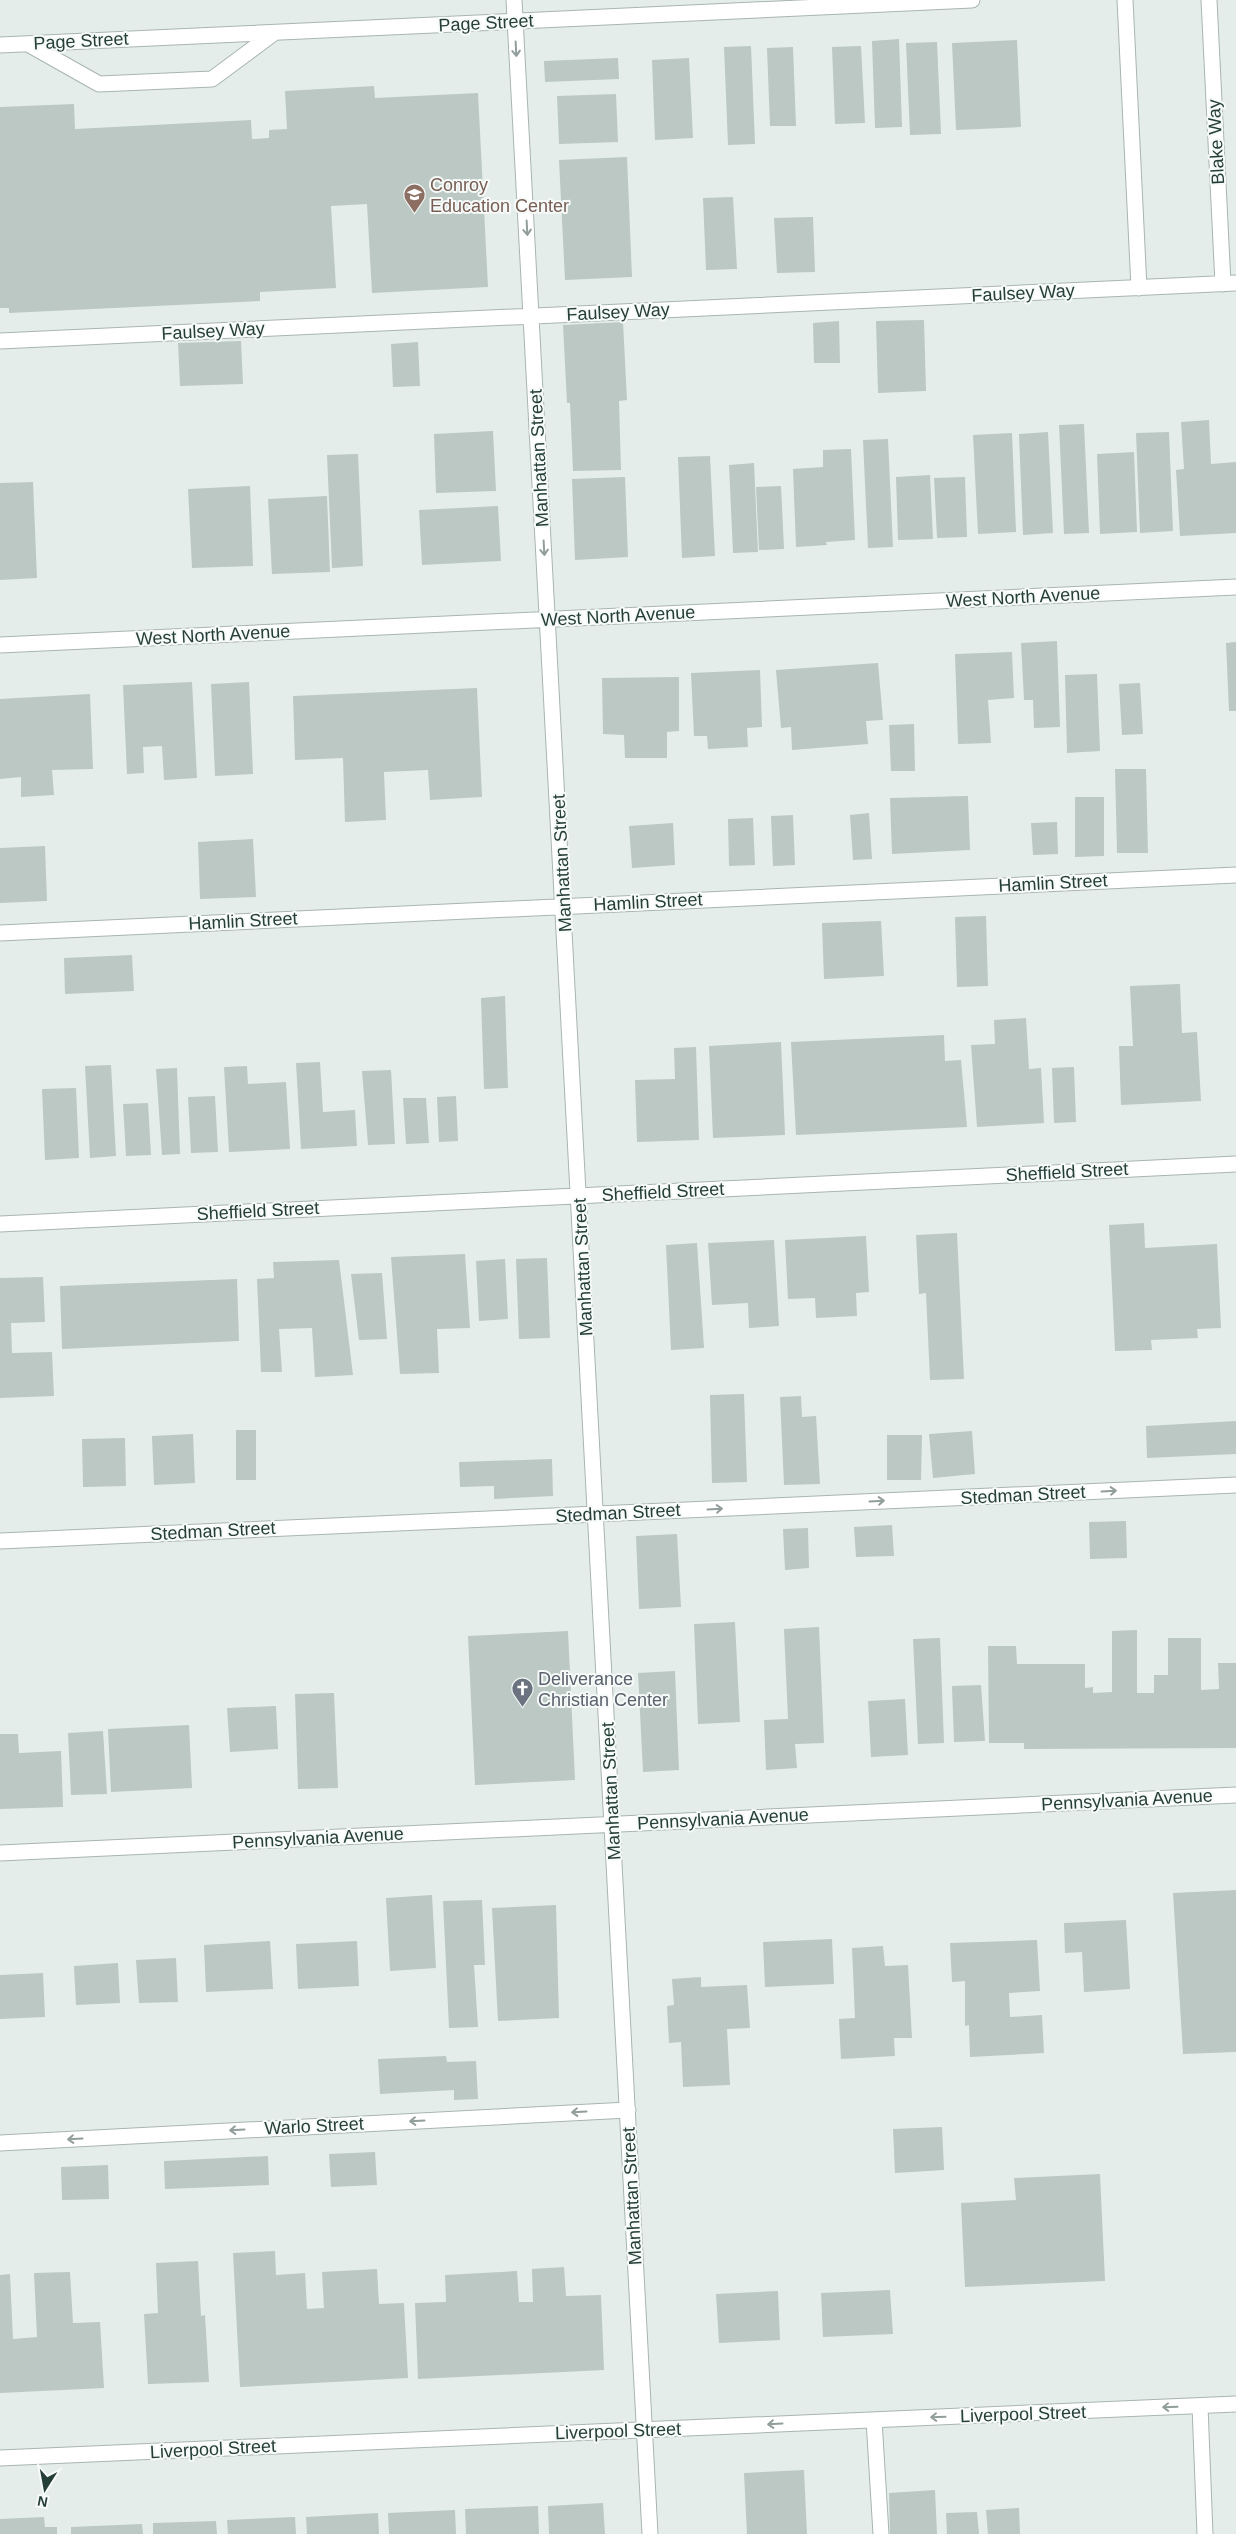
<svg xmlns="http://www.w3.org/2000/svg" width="1236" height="2534" viewBox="0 0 1236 2534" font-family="Arial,sans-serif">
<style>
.building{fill:#bbc8c3}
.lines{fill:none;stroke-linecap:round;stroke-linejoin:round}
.minor-casing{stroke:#a8b5b1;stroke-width:17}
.minor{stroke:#fff;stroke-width:15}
.oneway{stroke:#929e9c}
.labels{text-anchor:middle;stroke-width:4;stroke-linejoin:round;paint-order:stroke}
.street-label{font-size:18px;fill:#263e38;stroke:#f6faf8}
.education-label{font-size:18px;fill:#785e54;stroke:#f6faf8;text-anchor:start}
.worship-label{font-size:18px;fill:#5b616d;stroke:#f6faf8;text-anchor:start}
</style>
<rect width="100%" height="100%" fill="#e5edea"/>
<path class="building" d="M899 39 902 127 875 128 872 41Z
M1017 40 1021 127 956 130 952 43Z
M937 42 941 134 910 135 906 43Z
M751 46 755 144 728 145 724 47Z
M861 46 865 123 835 124 832 47Z
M793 47 796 126H770L767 48Z
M618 58 619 79 545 82 544 61Z
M689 58 693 138 655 140 652 60Z
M374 86 375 98 478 93 488 287 372 293 367 204 331 206 336 288 260 292V301L9 313V308H0V107L74 104 75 129 251 120 252 139 269 138V130L287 129 285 91Z
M616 94 618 142 559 144 557 96Z
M627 157 632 277 565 280 559 160Z
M733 197 737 269 706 270 703 198Z
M813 217 815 272 777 273 774 218Z
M924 320 926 391 878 393 876 321Z
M839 321 840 363H814L813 323Z
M623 322 627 400 619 401 621 470 573 471 570 403H567L563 325Z
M241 341 243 384 180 386 178 343Z
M418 342 420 386 393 387 391 344Z
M1209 420 1211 464 1236 462V533L1180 536 1176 470 1184 469 1181 422Z
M1084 424 1089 533 1064 534 1059 425Z
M493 431 496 491 436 493 434 434Z
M1048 432 1053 533 1023 535 1019 434Z
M1169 432 1173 531 1140 533 1136 433Z
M1012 433 1016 532 978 534 973 435Z
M888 439 893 547 868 548 863 440Z
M851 449 855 540 826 542 827 545 796 547 793 469 823 467V450Z
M1134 452 1137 532 1100 534 1097 454Z
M358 454 363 566 332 568 327 455Z
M710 456 715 556 682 558 678 457Z
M754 463 758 552 733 553 729 465Z
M930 475 933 539 898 540 896 477Z
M625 477 628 557 575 560 572 479Z
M965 477 967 537 937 538 934 478Z
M33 482 37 578 0 580V483Z
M250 486 253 566 192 568 188 489Z
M781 486 784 549 759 550 756 487Z
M327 496 330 572 272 574 268 499Z
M498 506 501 561 422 565 419 510Z
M1057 641 1060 727 1034 728 1033 700H1024L1021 643Z
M1236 642V711H1229L1226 643Z
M1012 652 1014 698 988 700 991 743 958 744 955 654Z
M878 663 883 720 866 721 868 744 792 750 791 727 781 728 776 670Z
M760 670 762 727 747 728 748 747 708 749 707 736H694L691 673Z
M1097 674 1100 751 1067 753 1065 675Z
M679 677V731L667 732V758H625L624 735 603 734 602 678Z
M192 682 197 778 164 780 162 746 143 747 144 773 127 774 123 685Z
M249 682 253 774 215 776 211 684Z
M1140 683 1143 734 1122 735 1119 684Z
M477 688 482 797 430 800 428 770 384 772 386 820 345 822 343 758 295 760 293 696Z
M90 694 93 769 52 770 54 795 21 797V777L0 779V699Z
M914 724 915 771H891L889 725Z
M1115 769H1146L1148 853H1117Z
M968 796 970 850 892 854 890 798Z
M1075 797H1104V856L1075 857Z
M869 813 872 859 853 860 850 815Z
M793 815 795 865 773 866 771 816Z
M753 818 755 865 729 866 728 819Z
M1057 822 1058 854 1033 855 1031 823Z
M673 823 675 865 632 868 629 826Z
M253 839 256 897 200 899 198 842Z
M45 846 47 901 0 903V848Z
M986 916 988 986 957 987 955 917Z
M881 921 884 976 824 979 822 923Z
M132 955 134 991 65 994 64 958Z
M1180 984 1182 1033 1197 1032 1201 1101 1121 1105 1119 1046H1133L1130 986Z
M505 996 508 1088 484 1089 481 998Z
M1026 1018 1029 1069 1041 1068 1044 1123 977 1127 971 1045 995 1044 994 1020Z
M944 1035 945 1061 961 1060 967 1127 796 1135 791 1042Z
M781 1042 785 1135 713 1138 709 1046Z
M696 1047 699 1140 637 1142 635 1080 675 1079 674 1048Z
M320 1062 323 1112 355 1110 357 1146 301 1149 296 1063Z
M111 1065 116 1156 90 1158 85 1066Z
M247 1066 248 1084 286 1082 290 1149 229 1152 224 1067Z
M1074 1067 1076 1122 1054 1123 1052 1068Z
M177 1068 180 1154 162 1155 156 1069Z
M391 1070 395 1144 368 1145 362 1071Z
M76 1088 79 1158 45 1160 42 1089Z
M215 1096 218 1152 191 1153 188 1097Z
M456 1096 458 1141 439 1142 437 1097Z
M403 1098H426L429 1143 406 1144Z
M148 1103 151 1155 126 1156 123 1104Z
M1144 1223 1145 1248 1217 1244 1221 1328 1197 1329 1198 1338 1151 1340 1152 1350 1115 1351 1109 1225Z
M957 1233 964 1379 930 1380 926 1293 919 1294 916 1235Z
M866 1236 869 1292 856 1293 857 1316 816 1318 815 1298 788 1299 785 1240Z
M774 1240 779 1326 749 1328 748 1303 712 1305 708 1243Z
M697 1243 704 1348 671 1350 666 1245Z
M465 1254 470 1328 437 1329 439 1373 400 1374 391 1257Z
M547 1258 550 1338 519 1339 516 1259Z
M505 1259 508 1319 479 1321 476 1261Z
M339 1260 353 1375 315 1377 312 1328 279 1329 282 1372H261L257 1279 274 1278 273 1262Z
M382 1273 387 1339 359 1340 351 1274Z
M43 1277 45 1322 11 1323 12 1353 52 1352 54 1396 0 1398V1278Z
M237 1279 239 1341 62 1349 60 1286Z
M744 1394 747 1482 712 1483 710 1395Z
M801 1396 802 1417 816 1416 820 1484 784 1485 780 1397Z
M1236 1421V1454L1147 1458 1146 1426Z
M236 1430H256V1480H236Z
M972 1431 975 1474 933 1478 929 1434Z
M193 1434 195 1483 154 1485 152 1436Z
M887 1435H922L921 1480H887Z
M125 1438 126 1486 83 1487 82 1439Z
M552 1459 553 1496 494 1499V1486L460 1487 459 1462Z
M1126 1521 1127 1558 1090 1559 1089 1522Z
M892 1525 894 1556 856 1557 854 1527Z
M808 1528 809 1568 785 1570 783 1529Z
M677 1534 681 1607 639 1609 636 1536Z
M735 1622 740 1722 698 1724 694 1624Z
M819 1627 824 1743 795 1744 797 1768 766 1770 764 1720 788 1719 784 1629Z
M1137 1630V1693H1154V1675H1168V1638H1201V1690L1219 1689 1218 1663H1236V1748L1024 1749V1743H989L988 1646H1016L1017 1664H1085V1688L1093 1687V1693L1112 1692V1631Z
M568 1631 575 1780 475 1785 468 1636Z
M940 1638 944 1743 918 1744 913 1639Z
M675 1671 679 1770 643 1772 638 1673Z
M981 1685 985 1741 954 1742 952 1686Z
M334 1693 338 1788 298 1789 295 1694Z
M905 1699 908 1755 871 1757 868 1701Z
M276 1706 278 1749 230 1752 227 1708Z
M189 1725 192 1788 111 1792 108 1729Z
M103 1731 107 1794 71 1795 68 1733Z
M0 1734H18L19 1753 61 1751 63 1807 0 1809Z
M1236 1890V2052L1183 2054 1173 1893Z
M432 1895 436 1968 390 1971 386 1898Z
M482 1900 485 1965H474L478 2027 449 2028 443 1901Z
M556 1905 559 2018 498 2021 492 1908Z
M1126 1920 1130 1989 1084 1992 1082 1952 1065 1953 1064 1923Z
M832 1939 834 1984 765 1987 763 1942Z
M1037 1940 1040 1991 1009 1993 1010 2017 1042 2015 1044 2053 970 2057 969 2025 965 2026V1981L952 1982 950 1943Z
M270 1941 273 1989 206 1992 204 1945Z
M357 1941 359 1986 298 1989 296 1944Z
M883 1946 885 1966 908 1965 912 2038H894L895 2056 841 2059 839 2019 855 2018 852 1948Z
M176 1958 178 2002 139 2003 136 1960Z
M118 1963 120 2003 76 2005 74 1966Z
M43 1973 45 2017 0 2019V1975Z
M701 1977V1987L747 1985 750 2028 727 2029 730 2085 683 2087 681 2042 669 2043 667 2006 674 2005 672 1979Z
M446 2056 447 2062 476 2061 478 2099 454 2100V2090L380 2094 378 2059Z
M942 2127 944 2170 895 2173 893 2129Z
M375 2152 377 2185 331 2187 329 2154Z
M268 2156 269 2185 165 2189 164 2161Z
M108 2165 109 2199 62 2200 61 2167Z
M1100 2174 1105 2281 965 2287 961 2203 1016 2200 1014 2178Z
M275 2251 276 2275 305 2273 307 2309 324 2308 322 2272 377 2269 379 2304 404 2303 408 2378 240 2387 233 2253Z
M198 2261 201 2316 205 2315 209 2382 148 2384 144 2314 158 2313 156 2263Z
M564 2267 566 2296 601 2295 604 2370 418 2379 415 2303 446 2302 445 2275 517 2271 519 2302H533L532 2269Z
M70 2272 73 2323 100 2322 104 2388 0 2393V2275L10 2274 13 2339 37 2337 34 2273Z
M890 2290 893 2334 823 2337 821 2293Z
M778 2291 780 2340 719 2343 716 2294Z
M804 2470 807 2534H747L744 2473Z
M935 2490 937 2534H890L889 2493Z
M603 2503 605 2534H549L548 2506Z
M538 2506 539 2534H466L465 2509Z
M1019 2508 1020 2534H988L986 2510Z
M455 2510 456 2534H389L388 2513Z
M977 2512 979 2534H947L946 2513Z
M378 2513 379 2534H307L306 2517Z
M44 2517 45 2527H57V2534H0V2519Z
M295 2517 296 2534H228L227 2520Z
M216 2521 217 2534H153V2523Z
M142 2524 143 2534H71V2527Z"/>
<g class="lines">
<defs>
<path id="minor" d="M514 0 650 2534
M1125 0 1139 288
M1209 0 1223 284
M28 44 99 84 212 79 274 33
M0 45 972 0
M0 341 1236 283
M0 645 1236 587
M0 933 1236 875
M0 1224 1236 1164
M0 1541 1236 1485
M0 1853 1236 1795
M0 2143 628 2110
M1200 2406 1205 2534
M874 2420 881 2534
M0 2458 1236 2404"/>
</defs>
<use href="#minor" class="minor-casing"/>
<use href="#minor" class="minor"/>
</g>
<defs><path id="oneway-shaft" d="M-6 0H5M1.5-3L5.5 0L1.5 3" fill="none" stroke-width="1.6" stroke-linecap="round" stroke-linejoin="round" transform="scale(1.25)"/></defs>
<g class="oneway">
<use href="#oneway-shaft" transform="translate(516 49) rotate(87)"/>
<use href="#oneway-shaft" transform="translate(527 228) rotate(87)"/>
<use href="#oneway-shaft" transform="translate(544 548) rotate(87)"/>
<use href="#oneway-shaft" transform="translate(1109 1491) rotate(-3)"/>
<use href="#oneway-shaft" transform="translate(877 1501) rotate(-3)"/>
<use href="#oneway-shaft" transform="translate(715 1509) rotate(-3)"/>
<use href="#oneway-shaft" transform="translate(579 2112) rotate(177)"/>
<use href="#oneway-shaft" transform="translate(417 2121) rotate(177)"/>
<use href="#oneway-shaft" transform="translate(237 2130) rotate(177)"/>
<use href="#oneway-shaft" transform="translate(75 2139) rotate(177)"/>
<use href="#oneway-shaft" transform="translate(1170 2407) rotate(178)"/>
<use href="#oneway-shaft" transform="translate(938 2417) rotate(178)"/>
<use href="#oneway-shaft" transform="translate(775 2424) rotate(177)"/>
</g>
<defs>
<symbol id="school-pin" viewBox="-11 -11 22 30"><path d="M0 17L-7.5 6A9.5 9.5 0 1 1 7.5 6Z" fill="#8d6e63" stroke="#f6faf8"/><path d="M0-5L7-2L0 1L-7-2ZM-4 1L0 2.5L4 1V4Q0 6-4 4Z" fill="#fff"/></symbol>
<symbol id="church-pin" viewBox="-11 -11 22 30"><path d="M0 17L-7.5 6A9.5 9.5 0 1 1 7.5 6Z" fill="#6b7280" stroke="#f6faf8"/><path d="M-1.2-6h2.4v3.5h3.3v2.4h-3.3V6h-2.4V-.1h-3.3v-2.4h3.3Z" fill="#fff"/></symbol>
</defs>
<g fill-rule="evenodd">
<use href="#school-pin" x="402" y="182" width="25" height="34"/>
<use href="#church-pin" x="510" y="1676" width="25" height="34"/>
</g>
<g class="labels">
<g class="street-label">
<text transform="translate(486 23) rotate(-3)" y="6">Page Street</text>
<text transform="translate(81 41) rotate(-3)" y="6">Page Street</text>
<text transform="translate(1216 142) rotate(-93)" y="6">Blake Way</text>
<text transform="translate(1023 293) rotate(-3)" y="6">Faulsey Way</text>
<text transform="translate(618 312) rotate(-3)" y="6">Faulsey Way</text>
<text transform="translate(213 331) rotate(-3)" y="6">Faulsey Way</text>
<text transform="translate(539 458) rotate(-93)" y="6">Manhattan Street</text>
<text transform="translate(1023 597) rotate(-3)" y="6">West North Avenue</text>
<text transform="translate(618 616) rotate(-3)" y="6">West North Avenue</text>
<text transform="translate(213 635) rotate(-3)" y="6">West North Avenue</text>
<text transform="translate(562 863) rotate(-93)" y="6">Manhattan Street</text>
<text transform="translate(1053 883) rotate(-3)" y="6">Hamlin Street</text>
<text transform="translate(648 902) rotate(-3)" y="6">Hamlin Street</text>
<text transform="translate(243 921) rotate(-3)" y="6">Hamlin Street</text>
<text transform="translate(1067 1172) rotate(-3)" y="6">Sheffield Street</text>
<text transform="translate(663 1192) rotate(-3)" y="6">Sheffield Street</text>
<text transform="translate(258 1211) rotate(-3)" y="6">Sheffield Street</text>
<text transform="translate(583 1267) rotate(-93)" y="6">Manhattan Street</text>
<text transform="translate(1023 1495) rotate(-3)" y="6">Stedman Street</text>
<text transform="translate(618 1513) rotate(-3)" y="6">Stedman Street</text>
<text transform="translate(213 1531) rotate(-3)" y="6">Stedman Street</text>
<text transform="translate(611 1791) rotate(-93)" y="6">Manhattan Street</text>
<text transform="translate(1127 1800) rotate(-3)" y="6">Pennsylvania Avenue</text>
<text transform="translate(723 1819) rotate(-3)" y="6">Pennsylvania Avenue</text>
<text transform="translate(318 1838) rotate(-3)" y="6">Pennsylvania Avenue</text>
<text transform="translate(314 2126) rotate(-3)" y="6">Warlo Street</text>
<text transform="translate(632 2196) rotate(-93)" y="6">Manhattan Street</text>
<text transform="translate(1023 2414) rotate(-2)" y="6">Liverpool Street</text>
<text transform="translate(618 2431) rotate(-2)" y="6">Liverpool Street</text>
<text transform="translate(213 2449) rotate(-3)" y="6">Liverpool Street</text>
</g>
<g class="education-label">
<text x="430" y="191">Conroy<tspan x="430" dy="21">Education Center</tspan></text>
</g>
<g class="worship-label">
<text x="538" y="1685">Deliverance<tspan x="538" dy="21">Christian Center</tspan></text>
</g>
</g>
<g transform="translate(45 2489) rotate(191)" stroke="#f6faf8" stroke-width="4" paint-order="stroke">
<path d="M0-4L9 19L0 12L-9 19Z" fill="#263e38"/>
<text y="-8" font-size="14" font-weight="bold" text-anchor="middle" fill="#263e38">N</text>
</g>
</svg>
